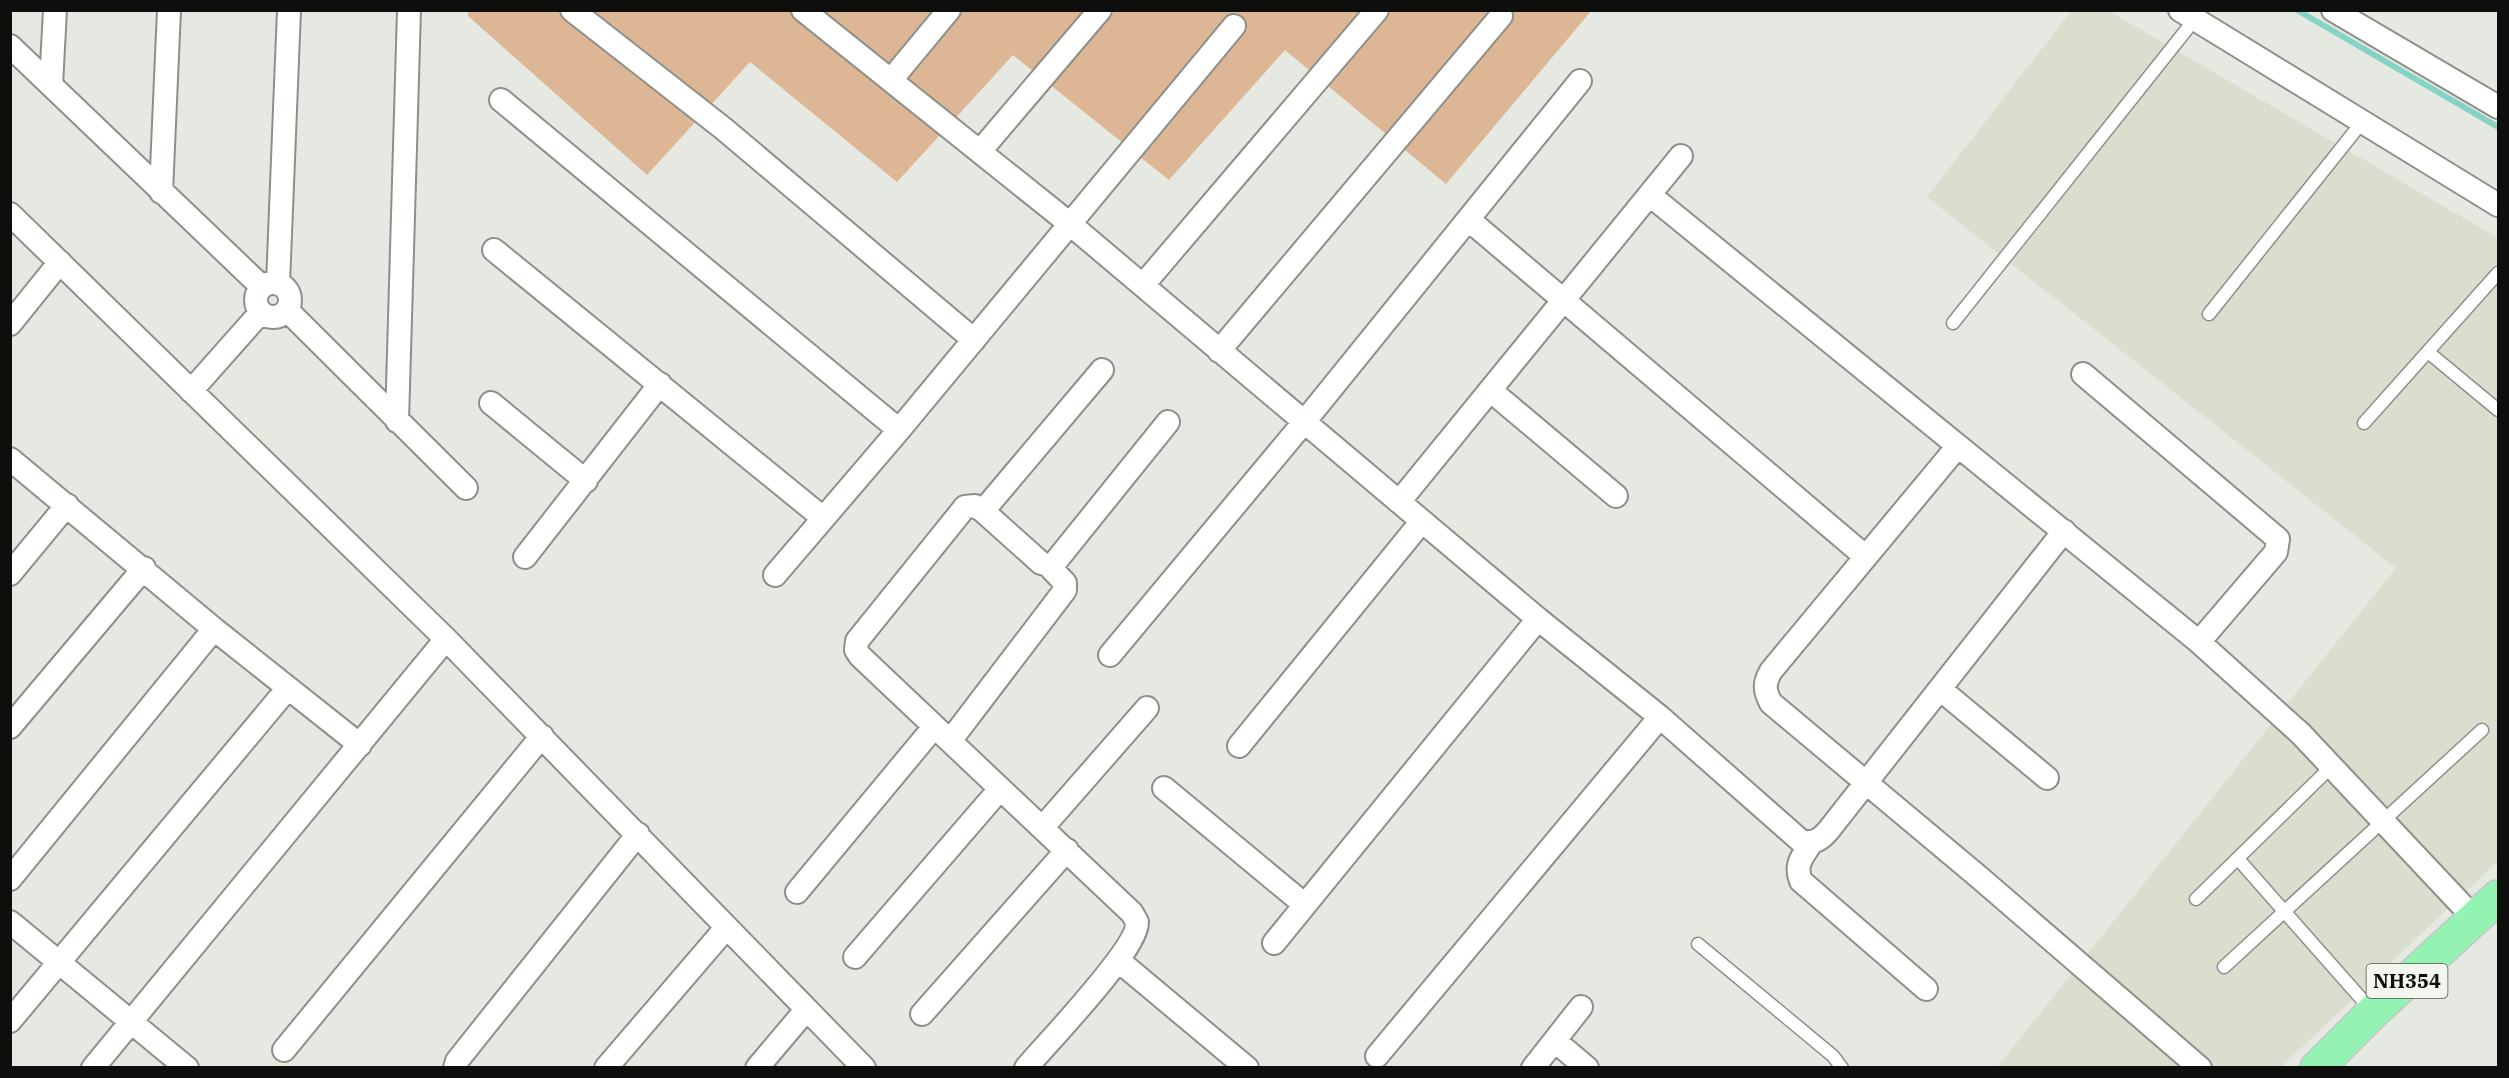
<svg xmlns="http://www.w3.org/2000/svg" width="2509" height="1078" viewBox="0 0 2509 1078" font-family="'IBM Plex Serif',serif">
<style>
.built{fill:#d9decf}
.green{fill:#ddb795}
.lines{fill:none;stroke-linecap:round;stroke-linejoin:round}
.stream{stroke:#85d3c5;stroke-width:6}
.service-casing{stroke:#8d9088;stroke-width:15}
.minor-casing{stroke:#8d9088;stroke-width:26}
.trunk-casing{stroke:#c5c5c5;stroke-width:36}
.service{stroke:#fff;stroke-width:12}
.minor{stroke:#fff;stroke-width:22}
.trunk{stroke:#94f3b2;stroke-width:33}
.labels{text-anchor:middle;stroke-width:5;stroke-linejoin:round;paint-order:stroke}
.shield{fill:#f3f6ee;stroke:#535450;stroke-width:1.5}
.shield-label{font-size:20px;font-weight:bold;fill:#0e0f0c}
</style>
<rect width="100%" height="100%" fill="#e6e9e1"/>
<path class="built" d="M2071 11H2109L2498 238V861L2281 1067H1997L2396 568 1927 197Z"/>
<path class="green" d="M468 10 1591 11 1446 184 1285 50 1169 180 1013 55 897 182 750 62 647 175 468 16Z"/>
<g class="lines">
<path class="stream" d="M2297 10 2498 127"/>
<defs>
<path id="service" d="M2209 314 2363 121
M1953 323 2195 19
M2428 352 2498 410
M2364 423 2498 273
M2239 860 2373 1012
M2196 899 2331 767
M1698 944 1833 1056 1842 1068
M2224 967 2482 730"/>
<path id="minor" d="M572 10 724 129 974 340
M803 10 1070 224 1538 619 1660 717 1802 842C1815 843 1820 840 1828 831L2064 531
M2180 10 2498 205
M2333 10 2498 107
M10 46 262 287
M891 80 949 10
M51 85 55 10
M501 100 899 430
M981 150 1100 10
M161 192 169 10
M1651 196 2199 642 2301 734 2475 919
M10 214 446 639 864 1068
M1469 220 1866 557
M494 250 823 518
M256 300a17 17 0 1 1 34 0a17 17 0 1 1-34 0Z
M278 284 289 10
M1143 285 1377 10
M287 310 466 488
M10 324 60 262
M1219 351 1501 16
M2083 374 2278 539 2276 552 2199 642
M1490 390 1616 496
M191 391 261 312
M491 403 586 481
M397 421 409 10
M1958 446 1771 671C1764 683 1764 690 1771 703L1980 878 2200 1068
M10 459 214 629 360 745
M1399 502 1681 156
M983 511 1102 370
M525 557 660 384
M10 574 67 505
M775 575 899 430 1234 26
M1110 655 1305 421 1580 81
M1940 689 2047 778
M10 727 144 568
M950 741 1065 590V583L1049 566
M1239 746 1422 521
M1164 788 1305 905
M1043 827 1147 708
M1812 842C1803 856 1794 864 1801 881L1926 989
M10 879 214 629
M797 892 934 727
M10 922 187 1068
M1274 943 1538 619
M855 957 1000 789
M1119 961 1247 1068
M922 1014 1067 850
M10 1021 288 688
M1555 1041 1587 1068
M284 1050 542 736
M1377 1056 1660 717
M93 1068 446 639
M455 1068 457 1061 638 834
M606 1068 726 928
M757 1068 806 1010
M1026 1068C1047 1043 1139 948 1137 922L1132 913 860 656 856 650 857 641 965 507 975 506 983 511 1041 563 1052 566 1168 422
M1533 1068 1581 1007"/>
<path id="trunk" d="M2317 1068 2373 1012 2498 897"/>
</defs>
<use href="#service" class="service-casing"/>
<use href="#minor" class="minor-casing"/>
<use href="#trunk" class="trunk-casing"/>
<use href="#service" class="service"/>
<use href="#minor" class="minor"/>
<use href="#trunk" class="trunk"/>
</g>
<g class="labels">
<rect class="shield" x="2366.5" y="964" width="81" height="34" rx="4.5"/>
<g class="shield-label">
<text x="2407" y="988">NH354</text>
</g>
</g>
<rect width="2509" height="1078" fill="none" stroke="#0e0f0c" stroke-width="24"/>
</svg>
